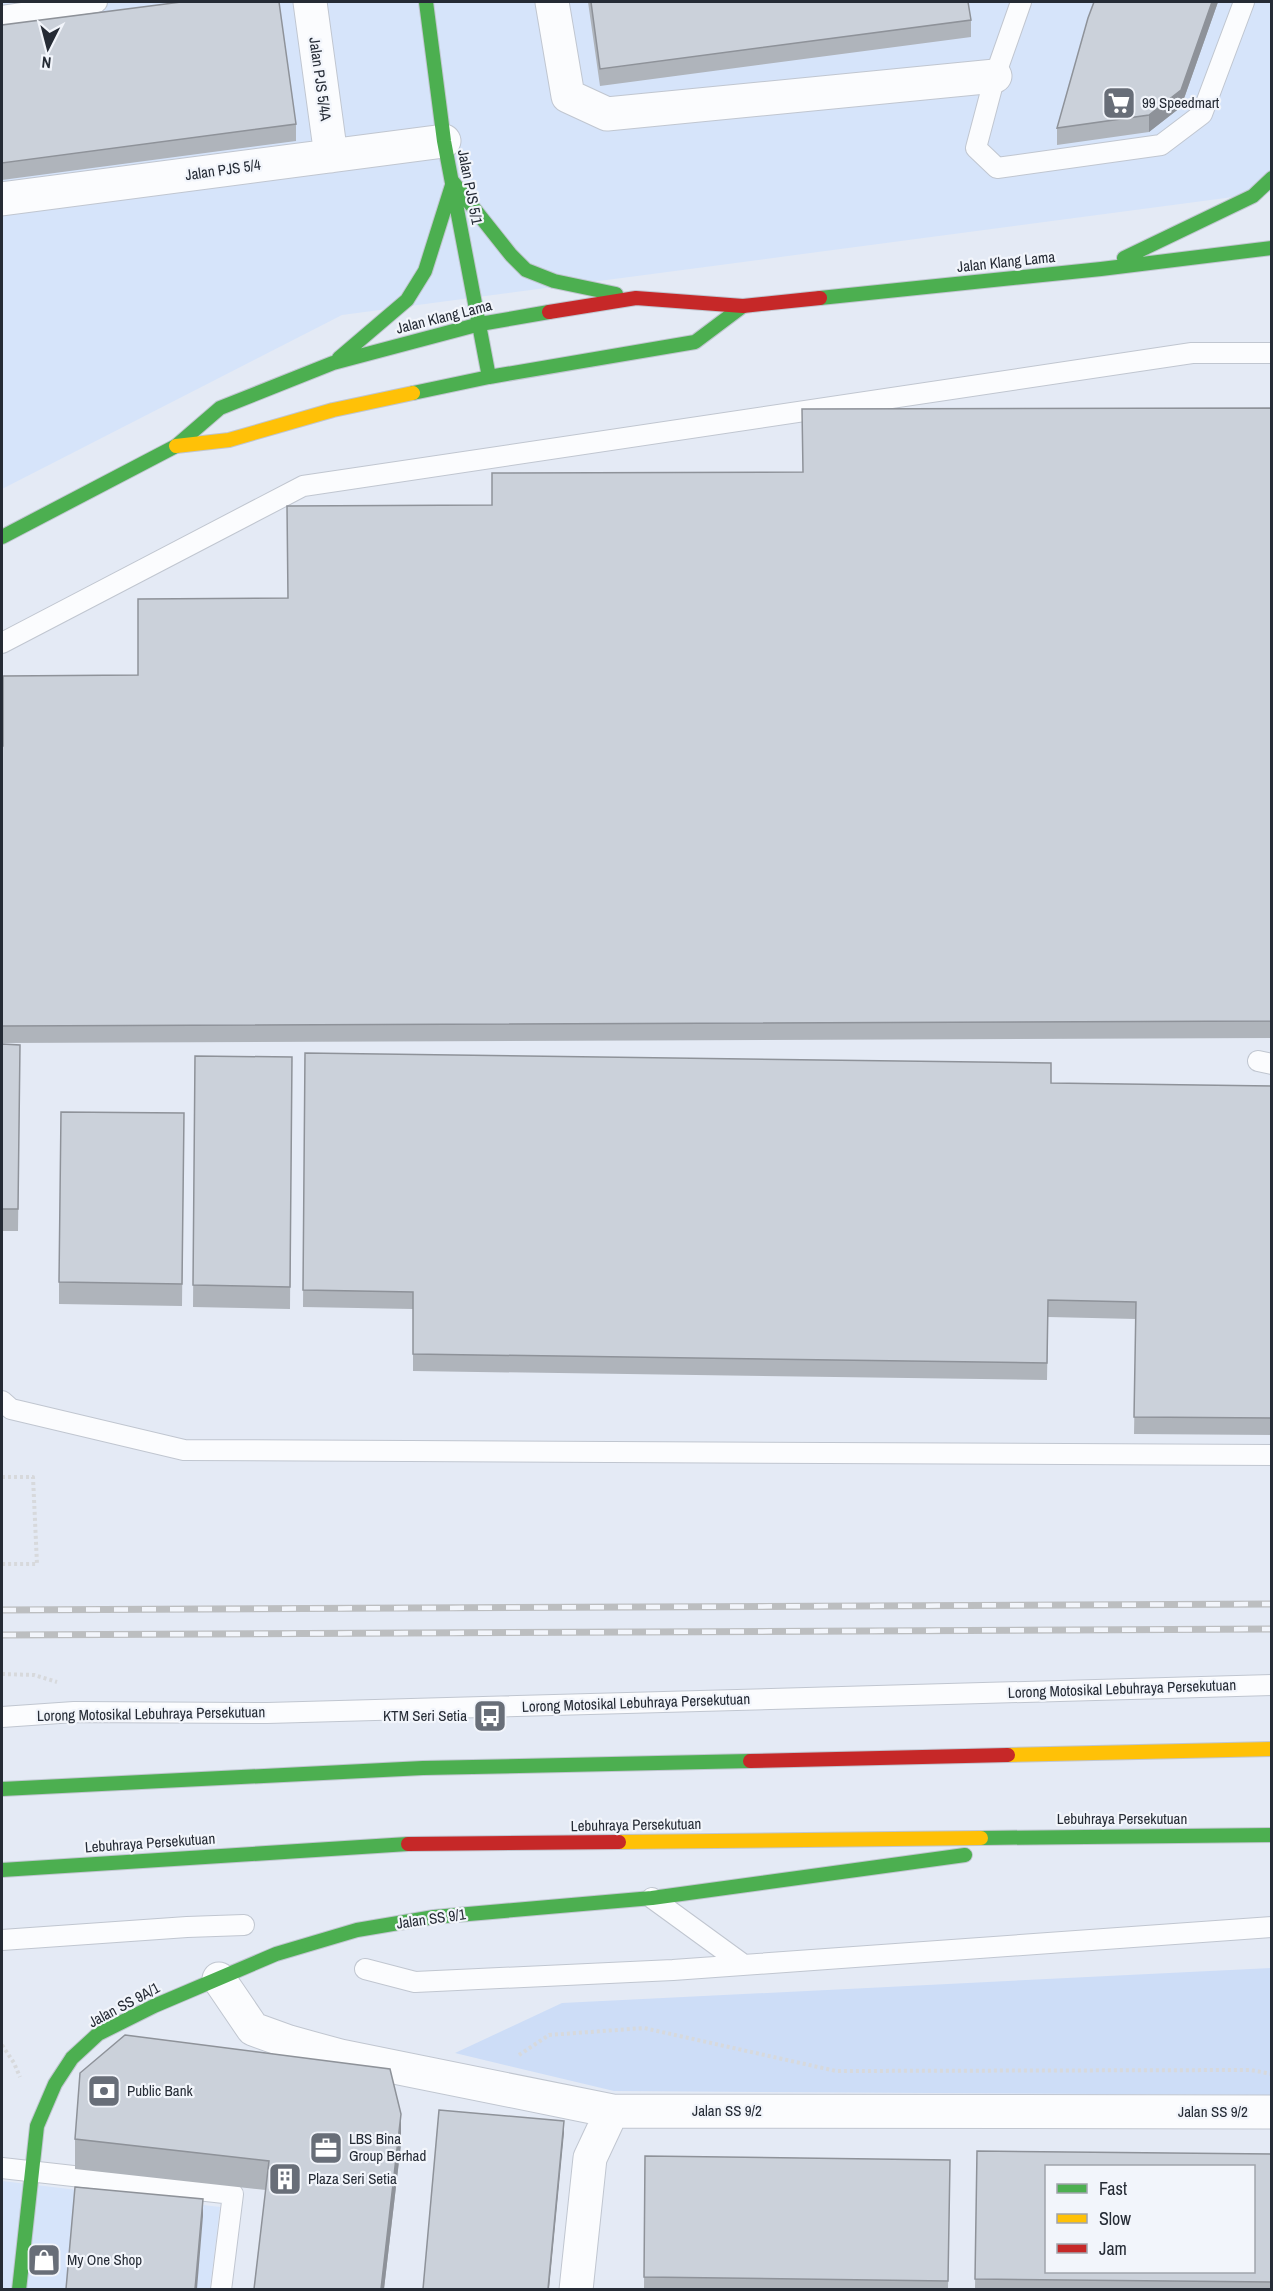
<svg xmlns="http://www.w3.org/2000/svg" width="1273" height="2291" viewBox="0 0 1273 2291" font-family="'Archivo Narrow',sans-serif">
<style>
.built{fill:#d6e4fa}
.green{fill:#cdddf7}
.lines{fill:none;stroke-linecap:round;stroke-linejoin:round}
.lane-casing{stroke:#c0c6d0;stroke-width:22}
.street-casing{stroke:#c0c6d0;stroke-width:35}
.fast-casing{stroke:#c0c6d0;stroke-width:16}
.slow-casing{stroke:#c0c6d0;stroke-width:16}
.jam-casing{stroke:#c0c6d0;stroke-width:16}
.path{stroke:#d7d9dc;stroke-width:4;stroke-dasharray:3 3;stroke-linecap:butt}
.lane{stroke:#fbfcfe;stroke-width:20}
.street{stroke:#fbfcfe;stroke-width:33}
.fast{stroke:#4caf50;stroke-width:14}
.slow{stroke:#ffc107;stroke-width:14}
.jam{stroke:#c62828;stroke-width:14}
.rail-casing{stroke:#bcbec0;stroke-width:7}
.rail{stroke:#f2f5fb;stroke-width:4.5;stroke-dasharray:14;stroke-linecap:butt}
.wall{fill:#afb4bb}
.shaded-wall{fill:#8e9299}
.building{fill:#cbd1da;stroke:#8e9299;stroke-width:1.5;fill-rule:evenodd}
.labels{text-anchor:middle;stroke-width:4.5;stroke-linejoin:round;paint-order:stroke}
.street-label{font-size:15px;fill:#252b35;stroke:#f2f5fb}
.poi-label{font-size:15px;fill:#252b35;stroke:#f2f5fb;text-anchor:start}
</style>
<rect width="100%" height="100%" fill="#e4eaf5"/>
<path class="built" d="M2 2H1271V192L342 315 2 489Z
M2 2181 220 2207 210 2289 2 2290Z"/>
<path class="green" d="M1271 1968V2095L614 2091 455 2053 562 2003Z"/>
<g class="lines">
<defs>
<path id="lane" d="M1021 2 995 76 976 148 997 168 1161 145 1202 114 1244 2
M2 16 97 2
M2 643 303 486 1192 353H1272
M1258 1061 1272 1064
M2 1401 11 1409 184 1450 1272 1455
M2 1717 74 1712 267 1713 1272 1685
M652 1898 744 1965
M2 1940 187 1927 244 1925
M365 1969 415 1982 673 1970 1272 1927
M2 2168 233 2194 221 2290"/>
<path id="street" d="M310 2 331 156
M552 2 568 96 607 114 995 76
M2 199 444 141
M219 1979 253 2029 289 2042 340 2056 612 2111 1272 2112
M576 2290 590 2158 612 2111"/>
<path id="fast" d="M426 2 444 141 489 377
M453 182 511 255 526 270 554 281 616 294
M1124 258 1253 196 1272 178
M820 298 1101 269 1272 248
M339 358 407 300 425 271 453 182
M413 393 489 377 695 342 743 306
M2 537 176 446 220 408 333 363 480 324 549 312
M2 1789 423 1768 750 1761
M981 1838 1272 1835
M2 1870 408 1844
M652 1898 965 1855
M19 2290 37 2126 55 2084 72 2058 98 2034 154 2006 276 1954 357 1930 434 1917 652 1898"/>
<path id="slow" d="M176 446 229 440 333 410 413 393
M1008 1755 1272 1749
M619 1842 981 1838"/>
<path id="jam" d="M549 312 636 298 743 306 820 298
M750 1761 1008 1755
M408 1844 619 1842"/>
</defs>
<use href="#lane" class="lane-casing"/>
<use href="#street" class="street-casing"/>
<use href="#fast" class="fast-casing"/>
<use href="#slow" class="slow-casing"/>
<use href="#jam" class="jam-casing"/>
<path class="path" d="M2 1477H33L37 1564H2
M2 1674 34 1675 57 1682
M2 2045 14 2063 20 2077
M519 2055 549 2035 644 2028 836 2071 1251 2070 1272 2074"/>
<use href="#lane" class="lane"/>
<use href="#street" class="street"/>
<use href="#fast" class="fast"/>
<use href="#slow" class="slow"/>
<use href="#jam" class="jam"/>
<defs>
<path id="rail" d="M2 1610 1272 1604
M2 1635 1272 1629"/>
</defs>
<use href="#rail" class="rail-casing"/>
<use href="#rail" class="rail"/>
</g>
<path class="wall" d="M588 2H968L971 20V37L600 86Z
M1094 2H1218L1181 107 1149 132 1057 145V128Z
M2 25 296 124V141L2 180Z
M1272 408V1038L2 1043V746L288 598 492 505 803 472Z
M2 1044 20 1045 18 1231H2Z
M305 1053 1051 1083 1272 1086V1435L1134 1434 1136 1319 1048 1317 1047 1380 413 1371V1309L303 1307Z
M195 1056 292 1057 290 1309 193 1307Z
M184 1113 182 1306 59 1304V1282Z
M75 2139 401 2144 384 2289H254L266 2190 75 2169Z
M977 2151 1272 2154V2289H975Z
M645 2156 950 2160 948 2289H644Z"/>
<path class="shaded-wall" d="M1212 2H1218L1181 107 1149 132V115Z
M401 2114V2144L384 2289H381Z
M564 2121V2133L549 2289H548Z
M203 2199V2216L197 2289H195Z"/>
<path class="building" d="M181 2H279L296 124 2 163V25Z
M591 2H968L971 20 600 69Z
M1094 2H1212L1181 90 1149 115 1057 128 1088 18Z
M1272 408V1021L2 1026V746H3V676L138 675V599L288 598 287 506 492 505V473L803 472 802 409Z
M2 1044 20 1045 18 1209H2Z
M305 1053 1051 1063V1083L1272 1086V1418L1134 1417 1136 1302 1048 1300 1047 1363 413 1354V1292L303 1290Z
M195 1056 292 1057 290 1287 193 1285Z
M61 1112 184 1113 182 1284 59 1282Z
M125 2035 390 2069 401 2114 381 2289H254L269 2161 75 2139 80 2073Z
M439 2110 564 2121 548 2289H423Z
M977 2151 1272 2154V2282L975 2279ZM1047 2166H1254V2271H1047Z
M645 2156 950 2160 948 2281 644 2277Z
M75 2187 203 2199 195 2289H66Z"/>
<defs>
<symbol id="supermarket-square" viewBox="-11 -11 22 22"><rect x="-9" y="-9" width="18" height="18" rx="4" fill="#686e78" stroke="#f2f5fb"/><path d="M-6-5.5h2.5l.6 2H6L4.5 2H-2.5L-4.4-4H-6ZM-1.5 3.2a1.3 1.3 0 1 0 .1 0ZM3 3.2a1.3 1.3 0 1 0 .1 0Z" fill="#fff"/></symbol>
<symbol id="bus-square" viewBox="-11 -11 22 22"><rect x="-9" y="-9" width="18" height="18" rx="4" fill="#686e78" stroke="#f2f5fb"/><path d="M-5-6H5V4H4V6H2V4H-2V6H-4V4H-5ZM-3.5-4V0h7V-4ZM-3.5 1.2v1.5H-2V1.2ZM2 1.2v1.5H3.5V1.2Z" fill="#fff"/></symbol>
<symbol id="bank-square" viewBox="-11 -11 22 22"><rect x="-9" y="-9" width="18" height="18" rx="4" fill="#686e78" stroke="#f2f5fb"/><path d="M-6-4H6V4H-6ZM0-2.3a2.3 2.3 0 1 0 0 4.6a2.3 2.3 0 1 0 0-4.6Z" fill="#fff"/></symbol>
<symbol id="office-square" viewBox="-11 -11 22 22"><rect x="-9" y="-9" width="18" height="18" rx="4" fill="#686e78" stroke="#f2f5fb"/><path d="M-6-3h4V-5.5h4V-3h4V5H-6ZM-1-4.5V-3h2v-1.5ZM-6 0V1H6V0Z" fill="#fff"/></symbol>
<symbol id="building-square" viewBox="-11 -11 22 22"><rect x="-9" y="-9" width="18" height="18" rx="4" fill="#686e78" stroke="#f2f5fb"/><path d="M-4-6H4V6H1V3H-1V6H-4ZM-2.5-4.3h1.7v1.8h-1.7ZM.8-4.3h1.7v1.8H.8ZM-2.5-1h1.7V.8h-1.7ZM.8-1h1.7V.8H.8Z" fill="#fff"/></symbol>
<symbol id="shop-square" viewBox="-11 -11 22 22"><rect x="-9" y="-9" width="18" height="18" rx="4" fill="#686e78" stroke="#f2f5fb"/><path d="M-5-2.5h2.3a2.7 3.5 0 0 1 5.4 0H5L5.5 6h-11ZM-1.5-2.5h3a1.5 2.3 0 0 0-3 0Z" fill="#fff"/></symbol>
</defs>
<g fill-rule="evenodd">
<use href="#supermarket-square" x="1100" y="84" width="38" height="38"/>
<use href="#bus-square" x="471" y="1697" width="38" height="38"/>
<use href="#bank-square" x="85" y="2072" width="38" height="38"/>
<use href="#office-square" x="307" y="2129" width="38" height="38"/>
<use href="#building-square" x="266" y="2160" width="38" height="38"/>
<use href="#shop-square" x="25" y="2241" width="38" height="38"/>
</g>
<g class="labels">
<g class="street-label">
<text transform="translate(320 79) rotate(82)" y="5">Jalan PJS 5/4A</text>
<text transform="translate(223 170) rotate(-8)" y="5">Jalan PJS 5/4</text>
<text transform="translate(470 187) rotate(79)" y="5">Jalan PJS 5/1</text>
<text transform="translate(1006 262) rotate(-6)" y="5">Jalan Klang Lama</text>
<text transform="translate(444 317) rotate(-14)" y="5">Jalan Klang Lama</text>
<text transform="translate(1122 1689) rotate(-2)" y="5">Lorong Motosikal Lebuhraya Persekutuan</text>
<text transform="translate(636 1703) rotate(-2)" y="5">Lorong Motosikal Lebuhraya Persekutuan</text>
<text transform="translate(151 1714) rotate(-1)" y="5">Lorong Motosikal Lebuhraya Persekutuan</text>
<text x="1122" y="1824">Lebuhraya Persekutuan</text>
<text transform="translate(636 1825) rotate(-1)" y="5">Lebuhraya Persekutuan</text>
<text transform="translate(150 1843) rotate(-4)" y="5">Lebuhraya Persekutuan</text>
<text transform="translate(431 1919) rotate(-8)" y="5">Jalan SS 9/1</text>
<text transform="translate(124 2005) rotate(-28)" y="5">Jalan SS 9A/1</text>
<text x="727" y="2116">Jalan SS 9/2</text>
<text x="1213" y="2117">Jalan SS 9/2</text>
</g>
<g class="poi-label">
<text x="1142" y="108">99 Speedmart</text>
<text x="467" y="1721" text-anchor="end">KTM Seri Setia</text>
<text x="127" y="2096">Public Bank</text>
<text x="349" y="2144">LBS Bina<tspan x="349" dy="17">Group Berhad</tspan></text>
<text x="308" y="2184">Plaza Seri Setia</text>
<text x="67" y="2265">My One Shop</text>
</g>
</g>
<rect width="1273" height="2291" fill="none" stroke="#252b35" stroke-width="6"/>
<rect x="1045" y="2165" width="210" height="108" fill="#f2f5fb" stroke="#a0a4ac" stroke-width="1.5"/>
<rect x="1057" y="2184" width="30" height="9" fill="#4caf50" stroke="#a0a4ac" stroke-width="1.5"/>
<text x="1099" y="2195" font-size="18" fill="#252b35">Fast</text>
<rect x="1057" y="2214" width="30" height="9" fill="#ffc107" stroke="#a0a4ac" stroke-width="1.5"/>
<text x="1099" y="2225" font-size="18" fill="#252b35">Slow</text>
<rect x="1057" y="2244" width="30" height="9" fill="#c62828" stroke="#a0a4ac" stroke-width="1.5"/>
<text x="1099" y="2255" font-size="18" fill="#252b35">Jam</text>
<g transform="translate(48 48) rotate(186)" stroke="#f2f5fb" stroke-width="4.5" paint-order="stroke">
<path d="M0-4.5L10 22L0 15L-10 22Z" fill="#252b35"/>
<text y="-9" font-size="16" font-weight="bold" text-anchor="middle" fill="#252b35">N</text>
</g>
</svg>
